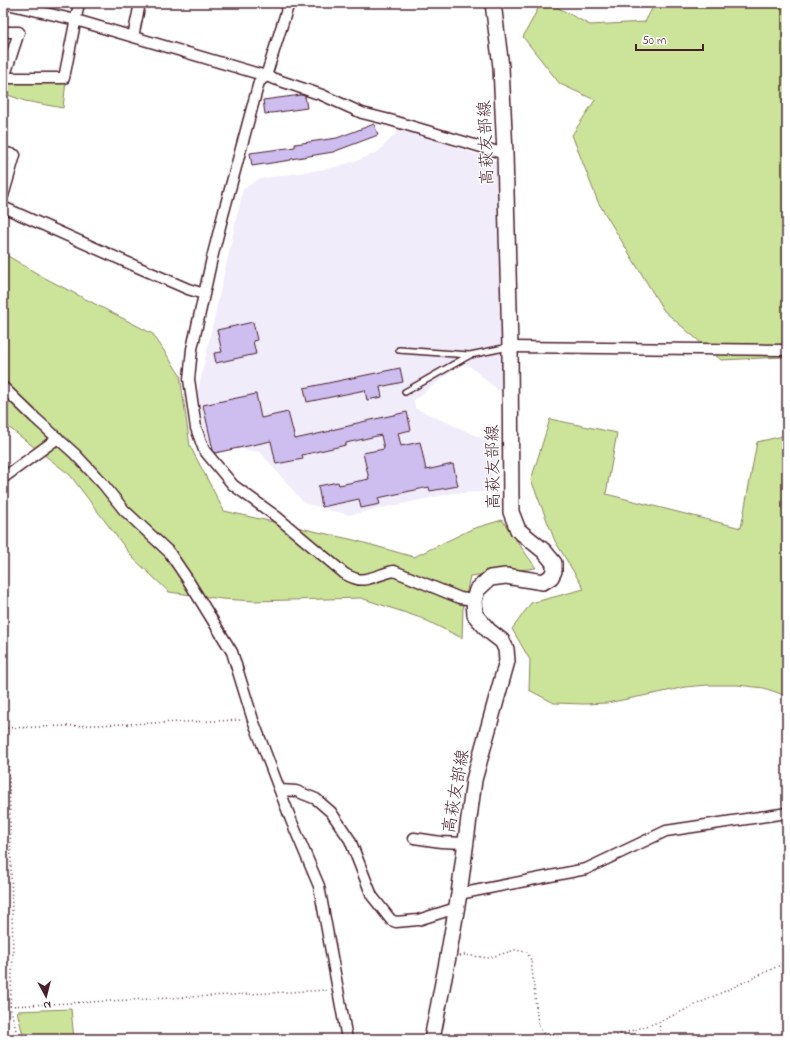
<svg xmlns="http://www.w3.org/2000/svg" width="790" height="1042" viewBox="0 0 790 1042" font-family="'Indie Flower','Klee One',sans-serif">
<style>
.built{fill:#f0ecfa}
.green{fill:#cce49a;stroke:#8b8262}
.building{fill:#cdbeef;stroke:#4a1f2b}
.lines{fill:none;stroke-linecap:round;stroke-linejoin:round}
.service-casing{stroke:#4a1f2b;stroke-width:8}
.minor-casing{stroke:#4a1f2b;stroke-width:13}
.secondary-casing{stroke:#4a1f2b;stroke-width:18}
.path{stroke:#4a1f2b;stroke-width:1.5;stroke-dasharray:1 3;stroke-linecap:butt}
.service{stroke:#fff;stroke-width:5}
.minor{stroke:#fff;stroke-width:10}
.secondary{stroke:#fff;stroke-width:15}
.labels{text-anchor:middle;stroke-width:3;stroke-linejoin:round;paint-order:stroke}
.street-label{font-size:17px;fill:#4a1f2b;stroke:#fff}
</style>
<rect width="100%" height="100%" fill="#fff"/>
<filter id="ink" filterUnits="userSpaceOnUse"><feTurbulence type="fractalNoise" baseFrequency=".025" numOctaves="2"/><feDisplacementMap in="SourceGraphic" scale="8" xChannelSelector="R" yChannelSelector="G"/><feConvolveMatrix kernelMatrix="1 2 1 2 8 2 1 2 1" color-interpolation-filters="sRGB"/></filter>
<g filter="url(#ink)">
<path class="built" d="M400 129 503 163 512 402 466 363 460 365 414 400 415 408 501 447 487 492 454 493 349 515 304 503 260 452 207 445 198 391 243 189 259 179 331 168 359 160 378 152Z"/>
<path class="green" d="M541 3H549L590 25 645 22 655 3H787V356L783 357 721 360 664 311 598 202 572 135 595 100 560 84 523 37Z
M66 81 63 108 25 101 8 95 6 82Z
M3 253 43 277 153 334 180 375 190 446 224 511 354 540 414 557 472 529 502 520 536 568 470 576 463 609 462 638 421 618 361 598 254 601 222 599 169 592 133 558 70 475 3 423Z
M550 419 617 433 606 494 741 528 757 442 787 435V697L781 694 764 688 737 685H708L685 687 663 692 607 703 584 704 554 703 529 690 530 660 512 629 531 603 584 589 555 541 531 480Z
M71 1009 74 1039H24L17 1011Z"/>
<path class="building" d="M301 95 305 96 307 108 265 114 263 100Z
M374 124 378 135 333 152 291 159V160L252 166 250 153 295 147V144L337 138Z
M253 322 257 340 253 341 256 354 216 363 214 353 222 352 217 330Z
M400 368 403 382 380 387 382 397 367 400 365 390 307 402 304 388Z
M256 394 261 418 288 412 295 439 331 431V430L353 425V424L407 412 411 430 398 433 401 446 420 442 426 470 453 464 458 486 430 491 429 487 378 498 380 504 361 508 359 499 322 507 318 486 338 482 339 485 369 479 363 453 384 449 381 435 346 443V445L302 455 303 459 276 464 271 441 215 453 213 450 203 405Z"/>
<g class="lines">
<defs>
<path id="service" d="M399 350 469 355
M405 392 470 355 509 347"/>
<path id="minor" d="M3 3 76 20 266 76 322 95 362 113 390 120 505 154
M289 3 266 76 259 82 223 215 212 258 192 349 189 379 196 428 204 450 233 485 277 517 345 574C349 576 353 578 357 579 367 582 382 573 394 571L460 598 474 600
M3 32H19L4 78
M133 37 140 3
M3 78H64L79 3
M3 152 15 155 3 196
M3 207 142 269 188 289 204 294
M510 347 782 350
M3 387 35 418 75 454 103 484 124 510 169 552 186 577 232 652 253 720 291 820 319 886 347 1039
M3 478 58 438
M280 790 296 791 316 799 331 812 350 840 372 896 391 920 396 922 418 920 456 908
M414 838 441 842 465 843
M459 894 586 869 666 831 787 813"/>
<path id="secondary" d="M432 1039 448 957 459 894 474 780 507 661 506 649 502 641 489 631 475 615 474 600 477 590 490 578 506 576 543 582 551 577 554 571V563L544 551 518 530 511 512 510 347 505 154 501 67 493 3"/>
</defs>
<use href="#service" class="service-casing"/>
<use href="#minor" class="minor-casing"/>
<use href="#secondary" class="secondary-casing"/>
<path class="path" d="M3 682 9 773 13 957 10 1006 18 1039
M7 728 243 720
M460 956 464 955 488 958 515 950 527 952 531 960 538 1024 546 1039
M10 1006 329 990
M659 1022 661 1039
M605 1039 659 1022 787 962"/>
<use href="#service" class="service"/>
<use href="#minor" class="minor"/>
<use href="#secondary" class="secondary"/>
</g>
</g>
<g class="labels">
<g class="street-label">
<text transform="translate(485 143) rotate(-92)" y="6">高萩友部線</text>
<text transform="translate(492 467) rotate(-91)" y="6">高萩友部線</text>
<text transform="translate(455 791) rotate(-80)" y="6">高萩友部線</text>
</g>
</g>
<rect width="790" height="1042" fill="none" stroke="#fff" stroke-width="16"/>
<rect x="8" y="8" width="774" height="1026" fill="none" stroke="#4a1f2b" stroke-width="1.5" filter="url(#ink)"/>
<g transform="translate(46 996) rotate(173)" stroke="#ffffff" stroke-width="3" paint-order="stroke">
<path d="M0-3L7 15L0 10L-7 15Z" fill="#4a1f2b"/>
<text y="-6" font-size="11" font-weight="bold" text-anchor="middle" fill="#4a1f2b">N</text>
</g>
<path d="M636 44v6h67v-6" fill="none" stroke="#4a1f2b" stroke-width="2"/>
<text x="642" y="44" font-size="12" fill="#4a1f2b" stroke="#ffffff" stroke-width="3" paint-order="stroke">50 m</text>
</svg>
